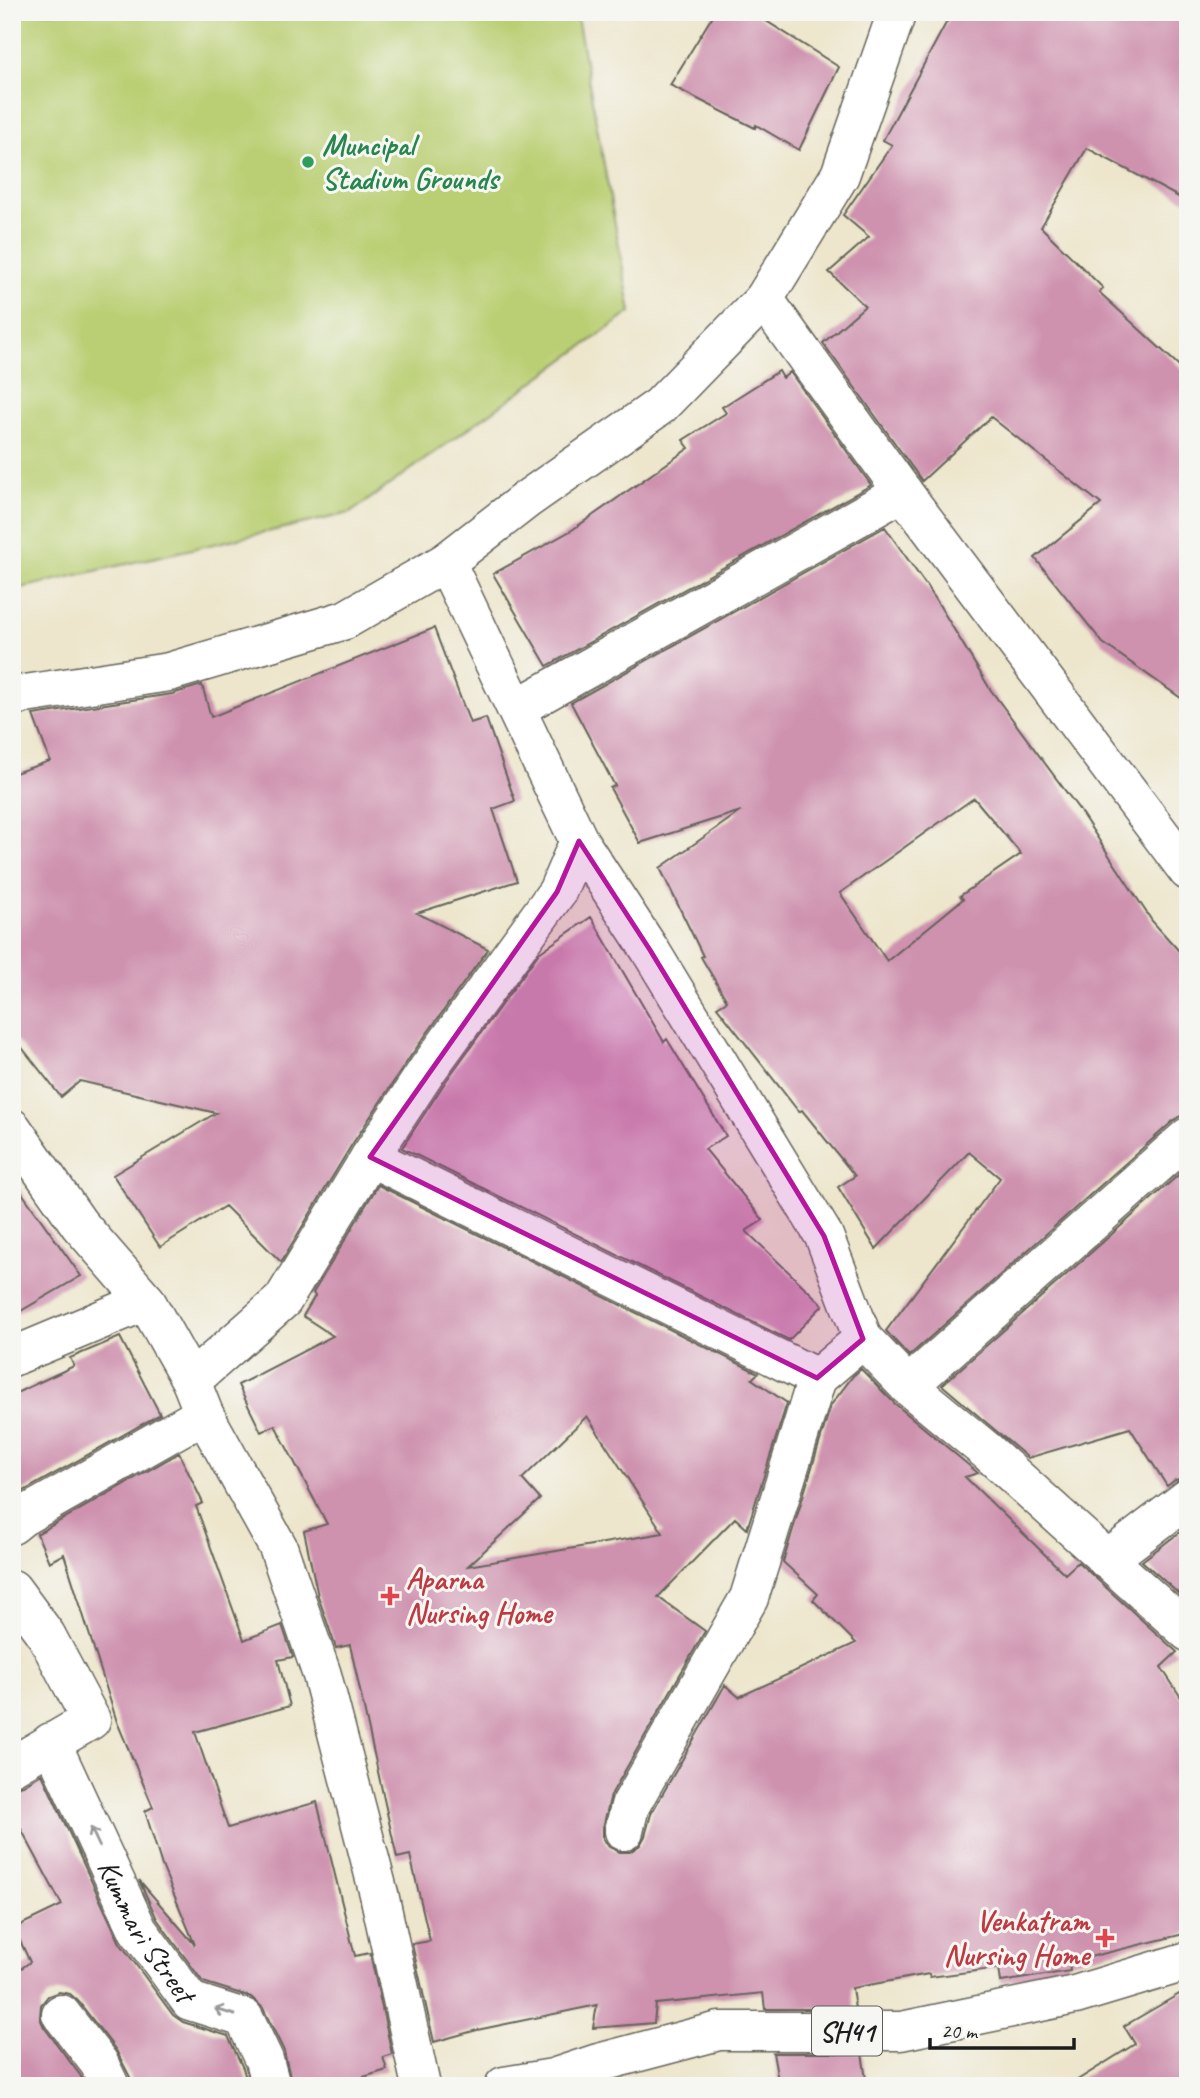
<svg xmlns="http://www.w3.org/2000/svg" width="1200" height="2098" viewBox="0 0 1200 2098" font-family="Caveat,sans-serif">
<style>
.green{fill:#bacf73;stroke:#6b7648;stroke-width:2}
.building{fill:#ce91ae;fill-rule:evenodd}
.lines{fill:none;stroke-linecap:round;stroke-linejoin:round}
.street-casing{stroke:#65635a;stroke-width:41}
.secondary-casing{stroke:#65635a;stroke-width:41}
.primary-casing{stroke:#65635a;stroke-width:41}
.street{stroke:#fff;stroke-width:38}
.secondary{stroke:#fff;stroke-width:38}
.primary{stroke:#fff;stroke-width:38}
.oneway{stroke:#999}
.marked{fill:#b5179e;fill-opacity:0.2;stroke:#b5179e;stroke-width:5;stroke-linejoin:round}
.leisure-dot{fill:#2e9e5b;stroke:#f6f6f2;stroke-width:2.5}
.health-dot{fill:#e0444e;stroke:#f6f6f2;stroke-width:2.5}
.labels{text-anchor:middle;stroke-width:6;stroke-linejoin:round;paint-order:stroke}
.shield{fill:#f6f6f2;stroke:#5d5d5c;stroke-width:2}
.shield-label{font-size:28px;font-weight:bold;fill:#1c1c1c}
.leisure-label{font-size:30px;font-weight:bold;fill:#27864d;stroke:#f6f6f2;text-anchor:start}
.health-label{font-size:30px;font-weight:bold;fill:#be3a42;stroke:#f6f6f2;text-anchor:start}
.street-label{font-size:30px;fill:#1c1c1c;stroke:#f6f6f2}
</style>
<rect width="100%" height="100%" fill="#f6f6f2"/>
<filter id="ink" filterUnits="userSpaceOnUse"><feTurbulence type="fractalNoise" baseFrequency=".0143" numOctaves="2"/><feDisplacementMap in="SourceGraphic" scale="14" xChannelSelector="R" yChannelSelector="G"/><feConvolveMatrix kernelMatrix="1 2 1 2 8 2 1 2 1" color-interpolation-filters="sRGB"/></filter>
<filter id="wash" filterUnits="userSpaceOnUse"><feTurbulence type="fractalNoise" baseFrequency=".00686" numOctaves="4" result="noise"/><feDisplacementMap in="SourceGraphic" scale="28" xChannelSelector="R" yChannelSelector="G"/><feGaussianBlur stdDeviation="1.57" result="paint"/><feColorMatrix in="noise" values="0 0 0 0 0 0 0 0 0 0 0 0 0 0 0 0 0 1.4 0 .05"/><feComposite in="paint" operator="in"/></filter>
<g filter="url(#wash)">
<rect width="100%" height="100%" fill="#ede6cc"/>
<path class="green" d="M12 12H576L631 312 350 513 12 590Z"/>
<g id="blocks">
<path class="building" d="M715 12H752L839 67 799 150 756 125 755 128 670 85Z
M952 12H1188V202L1087 148 1041 227 1103 288 1099 292 1188 374V703L1103 643 1035 558 1101 504 991 417 922 481 823 343 865 306 829 272 869 237 843 215 892 145 883 140Z
M779 371 783 378 790 372 871 485 547 666 493 574 572 530 689 448 683 440 726 413 722 407Z
M885 527 935 598 990 689 1078 808 1152 921 1188 961V1111L1173 1121 909 1356 886 1331 1000 1178 969 1152 876 1249 838 1187 855 1176 802 1110 799 1112 717 1007 727 1001 701 957 703 956 660 868 741 811 640 843 610 788 615 786 571 703ZM974 798 1021 854 960 896 963 899 887 961 840 893Z
M434 628 470 723 486 718 515 801 493 809 517 881 417 913 488 949 410 1057 351 1146 281 1262 225 1206 160 1247 113 1175 216 1113 80 1081 61 1097 12 1035V774L50 761 33 715 172 694 202 685 211 717Z
M591 917 664 1042 667 1039 726 1136 705 1149 763 1220 746 1231 823 1305 789 1340 402 1148 446 1081 539 953Z
M1184 1170 1188 1176V1477L1175 1480 1167 1486 1130 1428 1028 1458 942 1385Z
M12 1179 81 1276 12 1316Z
M378 1185 758 1373 752 1379 787 1403 747 1529 735 1518 658 1597 705 1631 611 1795 603 1827V1838L609 1847 620 1852H630L640 1845 645 1836 651 1814 725 1685 739 1697 856 1643 813 1600 818 1594 783 1562 831 1405 853 1376 861 1369 894 1403 978 1473 965 1477 1065 1574 1078 1562 1177 1652 1161 1667 1188 1708V1933L1069 1962 1070 1971 1001 1982 999 1968 930 1977 929 1974 852 1988 855 2009H765L763 1993 656 2004 654 2023 593 2028 597 2005 477 2030 434 2042 412 1944 430 1941 410 1855 397 1858 350 1645 336 1648 318 1596 304 1531 327 1524 275 1425 261 1432 238 1385 333 1336 303 1316 315 1296 313 1293ZM587 1416 663 1533 468 1566 540 1499 522 1479Z
M120 1337 160 1414 20 1493 12 1475V1395L74 1366 70 1358Z
M179 1453 203 1503 196 1506 244 1640 282 1625 293 1657 278 1660 290 1706 195 1732 228 1828 317 1802 355 1956 370 1953 392 2054 383 2057 387 2070 333 2086H292L284 2051 263 2008 251 1997 203 1982 157 1919 139 1880 195 1945 162 1866 145 1811 153 1807 117 1722 64 1554 49 1562 37 1534Z
M1188 1526V1602L1142 1561Z
M42 1774 120 1943 173 2015 183 2022 228 2036 243 2068 248 2086H132L130 2077 116 2050 78 2001 70 1994 59 1992 48 1996 41 2005 40 2018 44 2027 80 2075 86 2086H12V1975L30 1962 14 1928 62 1905 12 1812V1788L23 1785Z
M1188 1989V2086H1068L1135 2044 1124 2026Z
M773 2053H862L867 2086H779Z"/>
</g>
</g>
<g filter="url(#ink)">
<use href="#blocks" fill-opacity="0" stroke="#65635a" stroke-width="2"/>
<g class="lines">
<defs>
<g id="street">
<path d="M764 299 903 492 1188 871"/>
<path d="M446 562 579 841 650 950 824 1236 863 1339 908 1386 988 1452 1188 1632"/>
<path d="M517 708 903 492"/>
<path d="M370 1157 817 1378"/>
<path d="M12 1357 146 1301"/>
<path d="M191 1381 283 1300 370 1157 428 1069 557 892 579 841"/>
<path d="M908 1386 1188 1137"/>
<path d="M12 1525 22 1517 204 1414"/>
<path d="M1107 1560 1188 1498"/>
<path d="M12 1589 46 1635 91 1720 12 1766"/>
<path id="s1" d="M51 1742 138 1930 190 2001 244 2018 264 2060 271 2086"/>
<path d="M624 1831 630 1806 749 1598 817 1378 863 1339"/>
<path d="M61 2014 99 2063 110 2086"/>
</g>
<path id="secondary" d="M12 696 169 672 345 620 446 562 526 500 660 406 764 299 840 175 897 12
M12 1128 79 1224 146 1301 191 1381 204 1414 278 1547 322 1675 379 1894 421 2086"/>
<path id="primary" d="M504 2086 553 2078 598 2063 719 2031H901L1075 1995 1188 1961"/>
</defs>
<use href="#street" class="street-casing"/>
<use href="#secondary" class="secondary-casing"/>
<use href="#primary" class="primary-casing"/>
<use href="#street" class="street"/>
<use href="#secondary" class="secondary"/>
<use href="#primary" class="primary"/>
</g>
<defs><path id="oneway-shaft" d="M-6 0H5M1.5-3L5.5 0L1.5 3" fill="none" stroke-width="1.6" stroke-linecap="round" stroke-linejoin="round" transform="scale(1.75)"/></defs>
<g class="oneway">
<use href="#oneway-shaft" transform="translate(95 1837) rotate(-115)"/>
<use href="#oneway-shaft" transform="translate(225 2012) rotate(-163)"/>
</g>
</g>
<path class="marked" d="M579 841 650 950 824 1236 863 1339 817 1378 370 1157 557 892Z"/>
<circle class="leisure-dot" cx="308" cy="162" r="7"/>
<g class="health-dot">
<path d="M386.5 1585.5h7v7h7v7h-7v7h-7v-7h-7v-7h7z"/>
<path d="M1101.5 1927.5h7v7h7v7h-7v7h-7v-7h-7v-7h7z"/>
</g>
<g class="labels">
<rect class="shield" x="812" y="2006.5" width="70" height="49" rx="5"/>
<g class="shield-label">
<text x="847" y="2041">SH41</text>
</g>
<g class="leisure-label">
<text x="322" y="155">Muncipal<tspan x="322" dy="34">Stadium Grounds</tspan></text>
</g>
<g class="health-label">
<text x="406" y="1589">Aparna<tspan x="406" dy="34">Nursing Home</tspan></text>
<text x="1089" y="1931" text-anchor="end">Venkatram<tspan x="1089" dy="34">Nursing Home</tspan></text>
</g>
<g class="street-label">
<text dy="10" stroke="none"><textPath href="#s1" startOffset="212">Kummari Street</textPath></text>
</g>
</g>
<rect width="1200" height="2098" fill="none" stroke="#f6f6f2" stroke-width="42"/>
<path d="M930 2038v10h144v-10" fill="none" stroke="#1c1c1c" stroke-width="3.5"/>
<text x="941" y="2038" font-size="21" fill="#1c1c1c" stroke="#f6f6f2" stroke-width="5" paint-order="stroke">20 m</text>
</svg>
